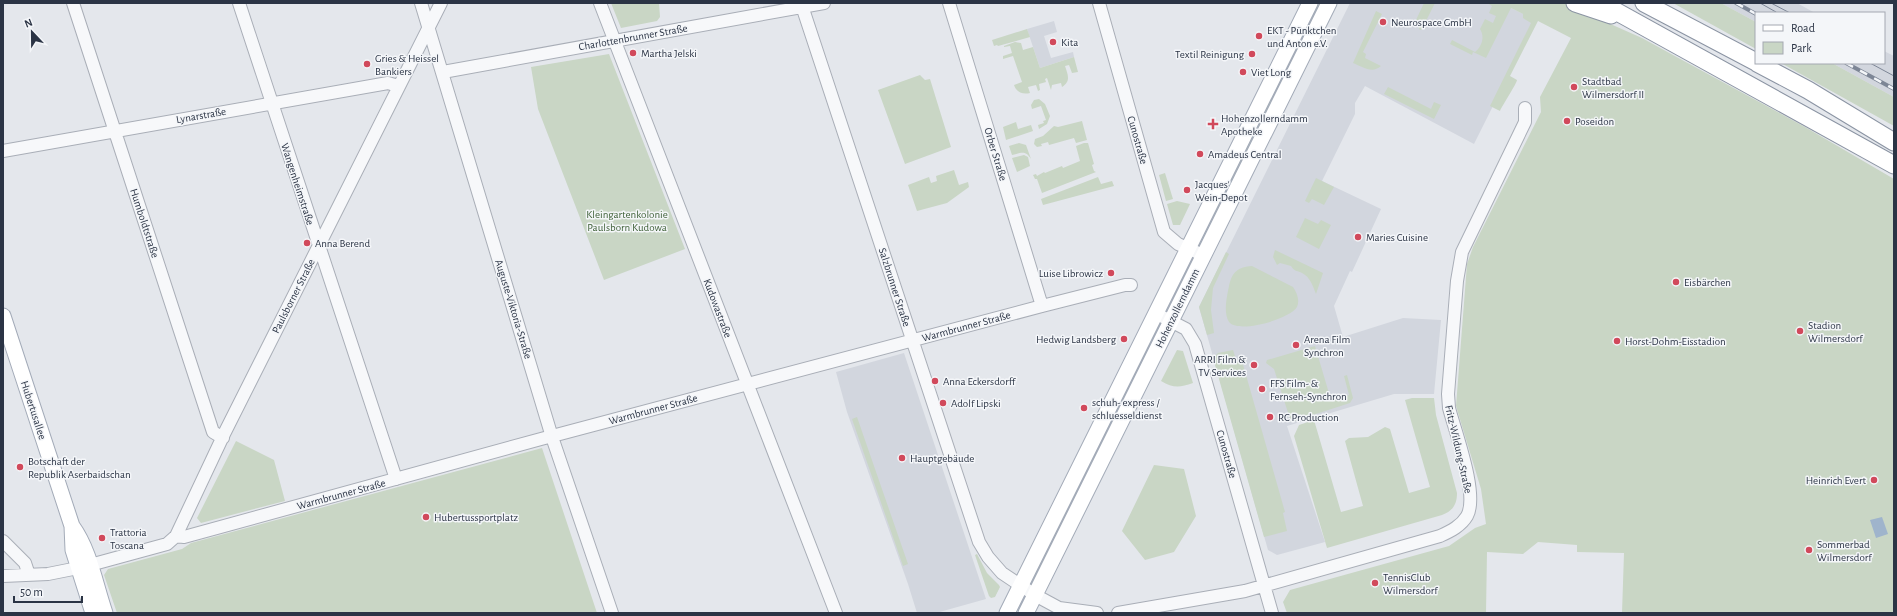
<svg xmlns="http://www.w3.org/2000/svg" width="1897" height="616" viewBox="0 0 1897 616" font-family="'Alegreya Sans',sans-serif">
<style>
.built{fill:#d2d6de}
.green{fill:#c9d6c5}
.water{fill:#9fb4cc}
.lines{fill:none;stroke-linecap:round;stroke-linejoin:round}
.minor-casing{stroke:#a9aeb7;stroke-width:14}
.major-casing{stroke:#a3abb8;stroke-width:17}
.highway-casing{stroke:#8b94a3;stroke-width:19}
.minor{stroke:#f7f8fa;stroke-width:12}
.major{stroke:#fff;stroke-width:15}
.highway{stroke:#fff;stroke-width:17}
.tram{stroke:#7d8696;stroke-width:1}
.rail-casing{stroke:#7d8696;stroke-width:4}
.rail{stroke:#f4f6f9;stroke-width:2.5;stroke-dasharray:8;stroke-linecap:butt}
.poi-dot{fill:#d1495b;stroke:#f4f6f9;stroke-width:1.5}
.labels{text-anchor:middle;stroke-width:3;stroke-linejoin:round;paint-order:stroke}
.poi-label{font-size:11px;fill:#2b3445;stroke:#f4f6f9;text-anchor:start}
.street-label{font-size:11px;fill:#2b3445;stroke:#f4f6f9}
.park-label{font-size:11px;fill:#3f6138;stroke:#f4f6f9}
</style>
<rect width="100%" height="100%" fill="#e4e7ec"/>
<path class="built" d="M1350 3H1501L1536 20 1474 144 1365 86 1355 103V114L1322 181 1381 209 1352 272 1350 271 1334 306 1343 337 1403 318 1441 320 1434 394H1394L1287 426 1325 542 1277 555 1268 550 1199 307Z
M1721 3H1797L1815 13H1756V22Z
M1054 21 1057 32 1044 36 1051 58 1073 52 1074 57 1040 68 1027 29Z
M1884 51 1894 56V97L1832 63H1884Z
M904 353 986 599 936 613H917L908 584 847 412 836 372Z"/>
<path class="green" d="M611 3H659L660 17 657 21 621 28Z
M1315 3H1320L1213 224 1206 221Z
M1424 3H1435L1422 29 1420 30 1415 22Z
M1487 3H1563L1642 38 1673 55 1805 127 1894 179V613H1622L1624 553 1577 552V545L1538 542 1523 554 1487 552 1486 613H1287L1283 602 1290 590 1449 546 1475 528 1486 524 1481 489 1456 406 1467 264 1473 247 1541 112 1540 97 1571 38 1538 21 1510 76 1517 80C1517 83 1502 106 1500 111L1490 106 1531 23 1523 18V14L1511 8 1486 58 1473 52 1472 55 1450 44 1452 40 1475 52C1482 46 1485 37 1480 29L1485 19 1493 23 1496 16 1489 13 1492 6Z
M1673 3H1721L1756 22V49Z
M1376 11 1382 14 1363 52 1366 54 1365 58 1381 66C1372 74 1363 67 1353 63Z
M1027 29 1030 37 998 46 997 45 994 46 992 40Z
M1015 42 1021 43 1023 50 1033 47 1040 68 1074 57 1078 72 1072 73 1069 65 1065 66C1068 75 1071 81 1062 87L1061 83 1052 85 1051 90 1047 78 1045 79 1046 82 1039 84 1040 90 1038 91 1036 85 1028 87 1030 93C1023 95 1016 92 1014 85L1022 82 1013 56 1003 59V56L1012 53 1010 46 1004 47V46Z
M609 54 685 249 604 280 538 109 531 67Z
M1781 63H1832L1894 97V126Z
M920 75 925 80 930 79 951 147 905 164 878 90Z
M1388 87 1431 109 1434 102 1441 105 1434 119 1384 94Z
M1039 99 1045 104 1050 116 1047 124 1039 129 1038 125 1044 123 1043 121 1046 120 1041 106 1032 109 1031 105 1034 100Z
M1082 121 1087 140 1076 143 1074 138 1049 145 1048 142 1041 144 1042 146 1037 147 1034 144 1035 139 1043 136 1054 126 1058 127Z
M1016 122 1018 129 1031 125 1033 131 1006 140 1003 127Z
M1019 143 1026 145 1031 159C1025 150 1022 153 1012 155L1009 146Z
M1084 143H1088L1094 164 1092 165 1094 171 1096 172 1042 193 1037 179H1035L1033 175 1036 174 1037 176 1044 172 1045 173 1062 166 1063 168 1080 161 1076 146Z
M1024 155 1028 157 1030 166 1017 172 1012 158Z
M954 170 959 185 968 182 969 187 947 203 917 211 908 185 929 177 931 183 937 181 936 176Z
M1165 173 1173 199 1166 201 1159 175Z
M1098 177 1101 184 1112 181 1114 186 1043 205 1041 199Z
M1316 178 1334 187 1324 205 1312 199 1309 203 1305 201Z
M1177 201 1190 204 1180 225H1173L1167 204Z
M1305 218 1318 224 1321 220 1331 225 1319 249 1296 237Z
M1275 250 1323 273 1316 294C1313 286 1310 277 1302 273 1296 270 1295 272 1291 266L1280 263 1277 265 1273 257Z
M1226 252 1229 254 1213 288 1211 310 1214 333 1207 335 1199 307Z
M1252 266 1293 287C1297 293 1300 300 1297 307 1290 319 1238 334 1229 322 1223 313 1227 296 1229 286 1232 272 1238 267 1252 266Z
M1151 333 1157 336 1035 583 1031 581Z
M1315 346 1331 400 1349 395 1344 376 1347 375 1353 398 1350 403 1291 422 1274 369 1266 363 1267 360Z
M1177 350 1183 351 1193 383C1179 388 1173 388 1161 381Z
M1233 350 1237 362 1242 361 1285 512 1283 513 1287 531 1264 537 1213 358 1218 353Z
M1412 398H1434L1436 415 1457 493C1457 504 1453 511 1442 515L1327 548 1294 436 1299 425 1314 420 1341 512 1363 506 1345 441 1349 438 1368 437 1385 427 1390 429 1409 493 1430 487 1405 400Z
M857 417 908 564 903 566 852 419Z
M236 441 274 460 285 501 201 523 197 518Z
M542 448 597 613H117L104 575 108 569 182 549 191 543Z
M1154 465 1184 469 1196 516 1174 552 1145 560 1122 531Z
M977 554 987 573 999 585 1000 587 995 597 991 598 989 596 975 555Z"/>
<path class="water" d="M1882 517 1888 534 1876 538 1870 520Z"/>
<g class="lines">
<defs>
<path id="minor" d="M73 3 213 432 223 438
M239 3 396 479
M421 3 552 437 612 613
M600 3 836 613
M801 3 979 542 988 557 1002 573 1035 595 1059 608 1097 613
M949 3 1042 306
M1099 3 1164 232 1178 244 1203 255
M443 72 824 3
M3 151 388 83 398 86
M1157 314 1186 329 1195 344 1272 613
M176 536 184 537 541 439 1042 306 1125 285H1131
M3 541 25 563 29 575
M90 565 167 544 176 536 225 432 441 3
M3 576 48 574 78 568
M1118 613 1245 591 1440 536C1451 531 1461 526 1467 516 1479 495 1455 431 1449 408L1448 394 1457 281 1462 252 1525 122V108"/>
<path id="major" d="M3 316 72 526C90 551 95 584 105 613
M72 526 73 550 93 613
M1007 613 1310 3
M1026 613 1329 3"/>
<path id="highway" d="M1575 3 1611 15
M1601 3 1894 165
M1644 3 1756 62
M1757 63 1808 90 1894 142"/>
</defs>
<use href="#minor" class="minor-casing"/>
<use href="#major" class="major-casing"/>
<use href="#highway" class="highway-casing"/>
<use href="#minor" class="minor"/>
<use href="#major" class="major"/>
<use href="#highway" class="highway"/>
<path class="tram" d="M1760 3 1776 12
M1771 3 1790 13
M1870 63 1894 76"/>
<defs>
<path id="rail" d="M1736 3 1756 14
M1846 63 1894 89"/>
</defs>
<use href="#rail" class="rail-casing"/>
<use href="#rail" class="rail"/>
</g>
<g class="poi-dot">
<circle cx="1383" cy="22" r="4"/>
<circle cx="1259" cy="36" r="4"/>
<circle cx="1053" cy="42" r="4"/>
<circle cx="633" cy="53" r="4"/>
<circle cx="1252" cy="54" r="4"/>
<circle cx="367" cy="64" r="4"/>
<circle cx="1243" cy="72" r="4"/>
<circle cx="1574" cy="87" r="4"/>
<circle cx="1567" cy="121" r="4"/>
<path d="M1211 118h4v4h4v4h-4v4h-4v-4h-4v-4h4z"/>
<circle cx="1200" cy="154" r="4"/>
<circle cx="1187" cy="190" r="4"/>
<circle cx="1358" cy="237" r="4"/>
<circle cx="307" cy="243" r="4"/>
<circle cx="1111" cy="273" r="4"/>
<circle cx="1676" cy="282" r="4"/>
<circle cx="1800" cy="331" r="4"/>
<circle cx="1124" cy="339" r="4"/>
<circle cx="1617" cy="341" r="4"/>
<circle cx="1296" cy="345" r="4"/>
<circle cx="1254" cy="365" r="4"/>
<circle cx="935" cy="381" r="4"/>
<circle cx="1262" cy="389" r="4"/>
<circle cx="943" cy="403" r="4"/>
<circle cx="1084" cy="408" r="4"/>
<circle cx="1270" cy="417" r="4"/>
<circle cx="902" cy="458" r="4"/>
<circle cx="20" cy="467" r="4"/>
<circle cx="1874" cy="480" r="4"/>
<circle cx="426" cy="517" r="4"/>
<circle cx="102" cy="538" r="4"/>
<circle cx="1809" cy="550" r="4"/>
<circle cx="1375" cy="583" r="4"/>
</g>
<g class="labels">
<g class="poi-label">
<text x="1391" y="26">Neurospace GmbH</text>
<text x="1267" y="34">EKT - Pünktchen<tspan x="1267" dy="13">und Anton e.V.</tspan></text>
<text x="1061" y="46">Kita</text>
<text x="641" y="57">Martha Jelski</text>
<text x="1244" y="58" text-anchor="end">Textil Reinigung</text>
<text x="375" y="62">Gries &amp; Heissel<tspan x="375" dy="13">Bankiers</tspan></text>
<text x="1251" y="76">Viet Long</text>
<text x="1582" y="85">Stadtbad<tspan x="1582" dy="13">Wilmersdorf II</tspan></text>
<text x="1221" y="122">Hohenzollerndamm<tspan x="1221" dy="13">Apotheke</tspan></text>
<text x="1575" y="125">Poseidon</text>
<text x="1208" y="158">Amadeus Central</text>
<text x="1195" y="188">Jacques'<tspan x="1195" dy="13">Wein-Depot</tspan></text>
<text x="1366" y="241">Maries Cuisine</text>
<text x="315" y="247">Anna Berend</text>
<text x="1103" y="277" text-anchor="end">Luise Librowicz</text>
<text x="1684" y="286">Eisbärchen</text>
<text x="1808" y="329">Stadion<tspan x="1808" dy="13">Wilmersdorf</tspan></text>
<text x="1116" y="343" text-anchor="end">Hedwig Landsberg</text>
<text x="1304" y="343">Arena Film<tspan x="1304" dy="13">Synchron</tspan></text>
<text x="1625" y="345">Horst-Dohm-Eisstadion</text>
<text x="1246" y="363" text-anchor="end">ARRI Film &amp;<tspan x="1246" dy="13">TV Services</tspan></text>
<text x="943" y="385">Anna Eckersdorff</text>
<text x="1270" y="387">FFS Film- &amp;<tspan x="1270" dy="13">Fernseh-Synchron</tspan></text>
<text x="1092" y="406">schuh- express /<tspan x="1092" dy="13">schluesseldienst</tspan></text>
<text x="951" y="407">Adolf Lipski</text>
<text x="1278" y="421">RC Production</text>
<text x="910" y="462">Hauptgebäude</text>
<text x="28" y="465">Botschaft der<tspan x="28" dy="13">Republik Aserbaidschan</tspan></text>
<text x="1866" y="484" text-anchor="end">Heinrich Evert</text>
<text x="434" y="521">Hubertussportplatz</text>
<text x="110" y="536">Trattoria<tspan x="110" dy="13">Toscana</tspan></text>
<text x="1817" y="548">Sommerbad<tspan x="1817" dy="13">Wilmersdorf</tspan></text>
<text x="1383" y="581">TennisClub<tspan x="1383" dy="13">Wilmersdorf</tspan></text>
</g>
<g class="street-label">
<text transform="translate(633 37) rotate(-10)" y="4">Charlottenbrunner Straße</text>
<text transform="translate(201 115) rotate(-10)" y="4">Lynarstraße</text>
<text transform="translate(1138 140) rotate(74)" y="4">Cunostraße</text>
<text transform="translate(996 154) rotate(73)" y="4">Orber Straße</text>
<text transform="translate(298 184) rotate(72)" y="4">Wangenheimstraße</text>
<text transform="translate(145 223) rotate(72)" y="4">Humboldtstraße</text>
<text transform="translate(895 287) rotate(72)" y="4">Salzbrunner Straße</text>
<text transform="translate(293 296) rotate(-63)" y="4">Paulsborner Straße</text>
<text transform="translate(718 308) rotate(69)" y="4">Kudowastraße</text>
<text transform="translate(1177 308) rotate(-64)" y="4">Hohenzollerndamm</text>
<text transform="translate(514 309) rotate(73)" y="4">Auguste-Viktoria-Straße</text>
<text transform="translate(966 326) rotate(-15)" y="4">Warmbrunner Straße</text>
<text transform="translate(653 409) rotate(-15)" y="4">Warmbrunner Straße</text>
<text transform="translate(34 410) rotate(72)" y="4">Hubertusallee</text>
<text transform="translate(1459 449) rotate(77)" y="4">Fritz-Wildung-Straße</text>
<text transform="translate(1227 454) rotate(74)" y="4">Cunostraße</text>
<text transform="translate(341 494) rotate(-15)" y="4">Warmbrunner Straße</text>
</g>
<g class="park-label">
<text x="627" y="218">Kleingartenkolonie<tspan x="627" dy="13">Paulsborn Kudowa</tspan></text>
</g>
</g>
<rect width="1897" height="616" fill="none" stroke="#2b3445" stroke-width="8"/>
<rect x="1755" y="12" width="130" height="52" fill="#f4f6f9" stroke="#a4a8b1"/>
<rect x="1763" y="25" width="20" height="6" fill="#ffffff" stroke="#a4a8b1"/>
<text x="1791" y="32" font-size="12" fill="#2b3445">Road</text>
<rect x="1763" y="42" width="20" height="12" fill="#c9d6c5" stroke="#a4a8b1"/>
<text x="1791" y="52" font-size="12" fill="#2b3445">Park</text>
<g transform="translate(32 32) rotate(338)" stroke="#f4f6f9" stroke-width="3" paint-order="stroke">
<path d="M0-3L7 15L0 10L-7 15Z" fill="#2b3445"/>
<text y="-6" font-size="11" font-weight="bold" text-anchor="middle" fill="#2b3445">N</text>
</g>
<path d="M14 596v6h68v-6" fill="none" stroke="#2b3445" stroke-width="2"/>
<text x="20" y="596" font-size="12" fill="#2b3445" stroke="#f4f6f9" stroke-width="3" paint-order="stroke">50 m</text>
</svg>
